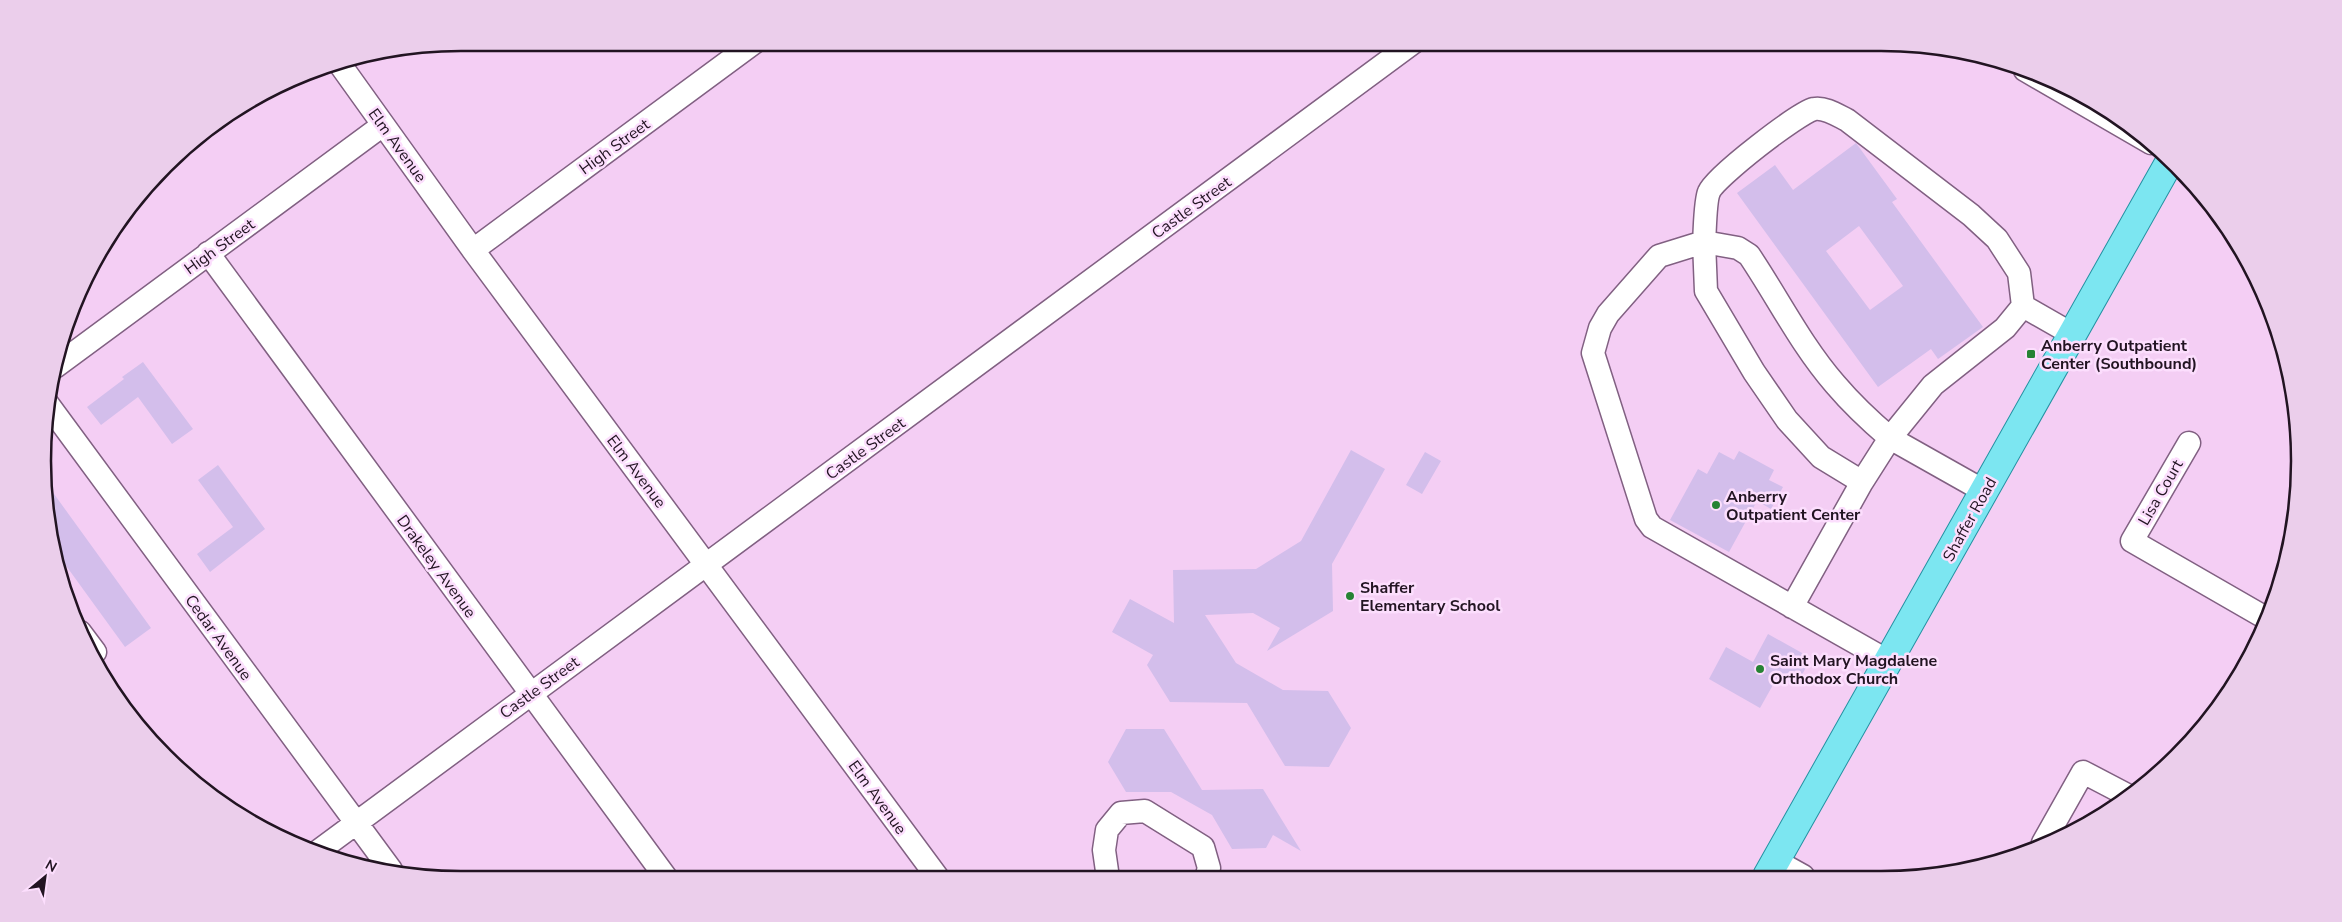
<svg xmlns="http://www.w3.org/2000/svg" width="2342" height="922" viewBox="0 0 2342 922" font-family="'Nunito Sans',sans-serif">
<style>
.building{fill:#d3beeb;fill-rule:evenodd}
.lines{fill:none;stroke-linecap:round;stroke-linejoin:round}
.minor-casing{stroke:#816082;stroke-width:25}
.major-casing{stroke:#2491a2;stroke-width:30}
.minor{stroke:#fff;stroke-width:22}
.major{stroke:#7ce6f1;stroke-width:28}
.poi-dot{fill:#268334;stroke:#fcdefd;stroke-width:2}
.labels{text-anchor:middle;stroke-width:5;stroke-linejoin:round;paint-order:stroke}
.street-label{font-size:16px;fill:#221422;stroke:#fcdefd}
.poi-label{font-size:16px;font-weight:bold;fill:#221422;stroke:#fcdefd;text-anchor:start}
.rim{fill:none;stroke:#221422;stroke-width:2.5}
</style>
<rect width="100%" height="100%" fill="#f4cef4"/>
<path class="building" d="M1856 143 1897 199 1892 202 1983 327 1938 359 1931 349 1878 387 1737 193 1775 165 1793 190ZM1859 226 1903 286 1870 310 1826 251Z
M143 362 193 429 172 444 138 397 101 425 87 407 124 379 122 377Z
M1351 450 1385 469 1332 564 1333 611 1267 651 1280 628 1253 613 1205 615 1236 663 1283 690 1328 691 1351 728 1329 767 1285 766 1247 703 1170 702 1147 665 1153 655 1112 632 1130 599 1174 623 1173 570 1256 569 1301 541Z
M1739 451 1774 470 1769 480 1783 487 1771 509 1757 501 1729 552 1670 520 1698 469 1707 474 1719 452 1734 460Z
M1425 452 1441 461 1422 494 1406 485Z
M218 465 265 529 210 572 197 554 233 527 198 480Z
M49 487 151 628 125 647 51 545Z
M1768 634 1811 658 1796 686 1778 676 1760 708 1709 679 1726 647 1753 662Z
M1126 729H1164L1202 790 1263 789 1301 851 1273 835 1266 848 1232 849 1212 815 1171 792H1126L1108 762Z"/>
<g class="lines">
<defs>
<path id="minor" d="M339 63 473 250 938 878
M2025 70 2151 143
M473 250 755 42
M208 253 667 879
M55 367 383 125
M47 403 391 870
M2189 443 2132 541 2264 617
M1862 482 1890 438 1984 491
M1792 607 1862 482 1821 457 1787 420 1754 372 1706 291 1704 242 1738 248 1749 255C1778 298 1801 345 1835 384 1852 404 1870 421 1890 438L1933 385 2005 328 2023 306
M80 632 95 652
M1888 661 1652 527 1646 519 1593 353 1600 328 1608 314 1659 256 1704 242C1705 231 1705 201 1709 192 1715 177 1798 113 1814 109 1825 107 1837 115 1847 120L1971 215 1997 239 2019 273 2023 306 2072 334
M2043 843 2083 772 2127 795
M317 852 1414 42
M1776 861 1803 876
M1108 878 1104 850 1107 830 1121 813 1145 811 1203 847 1209 868 1206 878"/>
<path id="major" d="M1767 876 2170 161"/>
</defs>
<use href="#minor" class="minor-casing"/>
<use href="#major" class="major-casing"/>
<use href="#minor" class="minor"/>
<use href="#major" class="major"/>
</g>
<g class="poi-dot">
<rect x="2026" y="349" width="10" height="10" rx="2.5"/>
<circle cx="1716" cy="505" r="5"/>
<circle cx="1350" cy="596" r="5"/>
<circle cx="1760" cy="669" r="5"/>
</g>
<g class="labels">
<g class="street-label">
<text transform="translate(398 145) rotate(54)" y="6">Elm Avenue</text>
<text transform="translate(614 146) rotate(-36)" y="6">High Street</text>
<text transform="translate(1191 207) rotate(-36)" y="6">Castle Street</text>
<text transform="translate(219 246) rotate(-36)" y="6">High Street</text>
<text transform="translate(865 448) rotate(-36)" y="6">Castle Street</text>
<text transform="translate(637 471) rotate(53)" y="6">Elm Avenue</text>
<text transform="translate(2160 492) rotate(-60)" y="6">Lisa Court</text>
<text transform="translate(1969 519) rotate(-61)" y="6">Shaffer Road</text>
<text transform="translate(437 566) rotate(54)" y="6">Drakeley Avenue</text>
<text transform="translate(219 637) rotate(54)" y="6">Cedar Avenue</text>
<text transform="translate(539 687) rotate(-36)" y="6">Castle Street</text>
<text transform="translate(878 797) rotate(54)" y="6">Elm Avenue</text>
</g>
<g class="poi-label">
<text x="2041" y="351">Anberry Outpatient<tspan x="2041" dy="18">Center (Southbound)</tspan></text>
<text x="1726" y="502">Anberry<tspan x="1726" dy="18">Outpatient Center</tspan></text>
<text x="1360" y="593">Shaffer<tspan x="1360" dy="18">Elementary School</tspan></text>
<text x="1770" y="666">Saint Mary Magdalene<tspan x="1770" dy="18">Orthodox Church</tspan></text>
</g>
</g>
<path d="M0 0H2342V922H0ZM461 51H1881A410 410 0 0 1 2291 461V461A410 410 0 0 1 1881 871H461A410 410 0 0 1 51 461V461A410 410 0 0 1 461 51Z" fill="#ebceeb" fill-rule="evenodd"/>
<path class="rim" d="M461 51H1881A410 410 0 0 1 2291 461V461A410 410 0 0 1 1881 871H461A410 410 0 0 1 51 461V461A410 410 0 0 1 461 51Z"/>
<g transform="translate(45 877) rotate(29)" stroke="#fcdefd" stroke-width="4" paint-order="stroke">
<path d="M0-4L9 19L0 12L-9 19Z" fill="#221422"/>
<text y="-8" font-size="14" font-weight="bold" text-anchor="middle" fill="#221422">N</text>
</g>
</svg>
